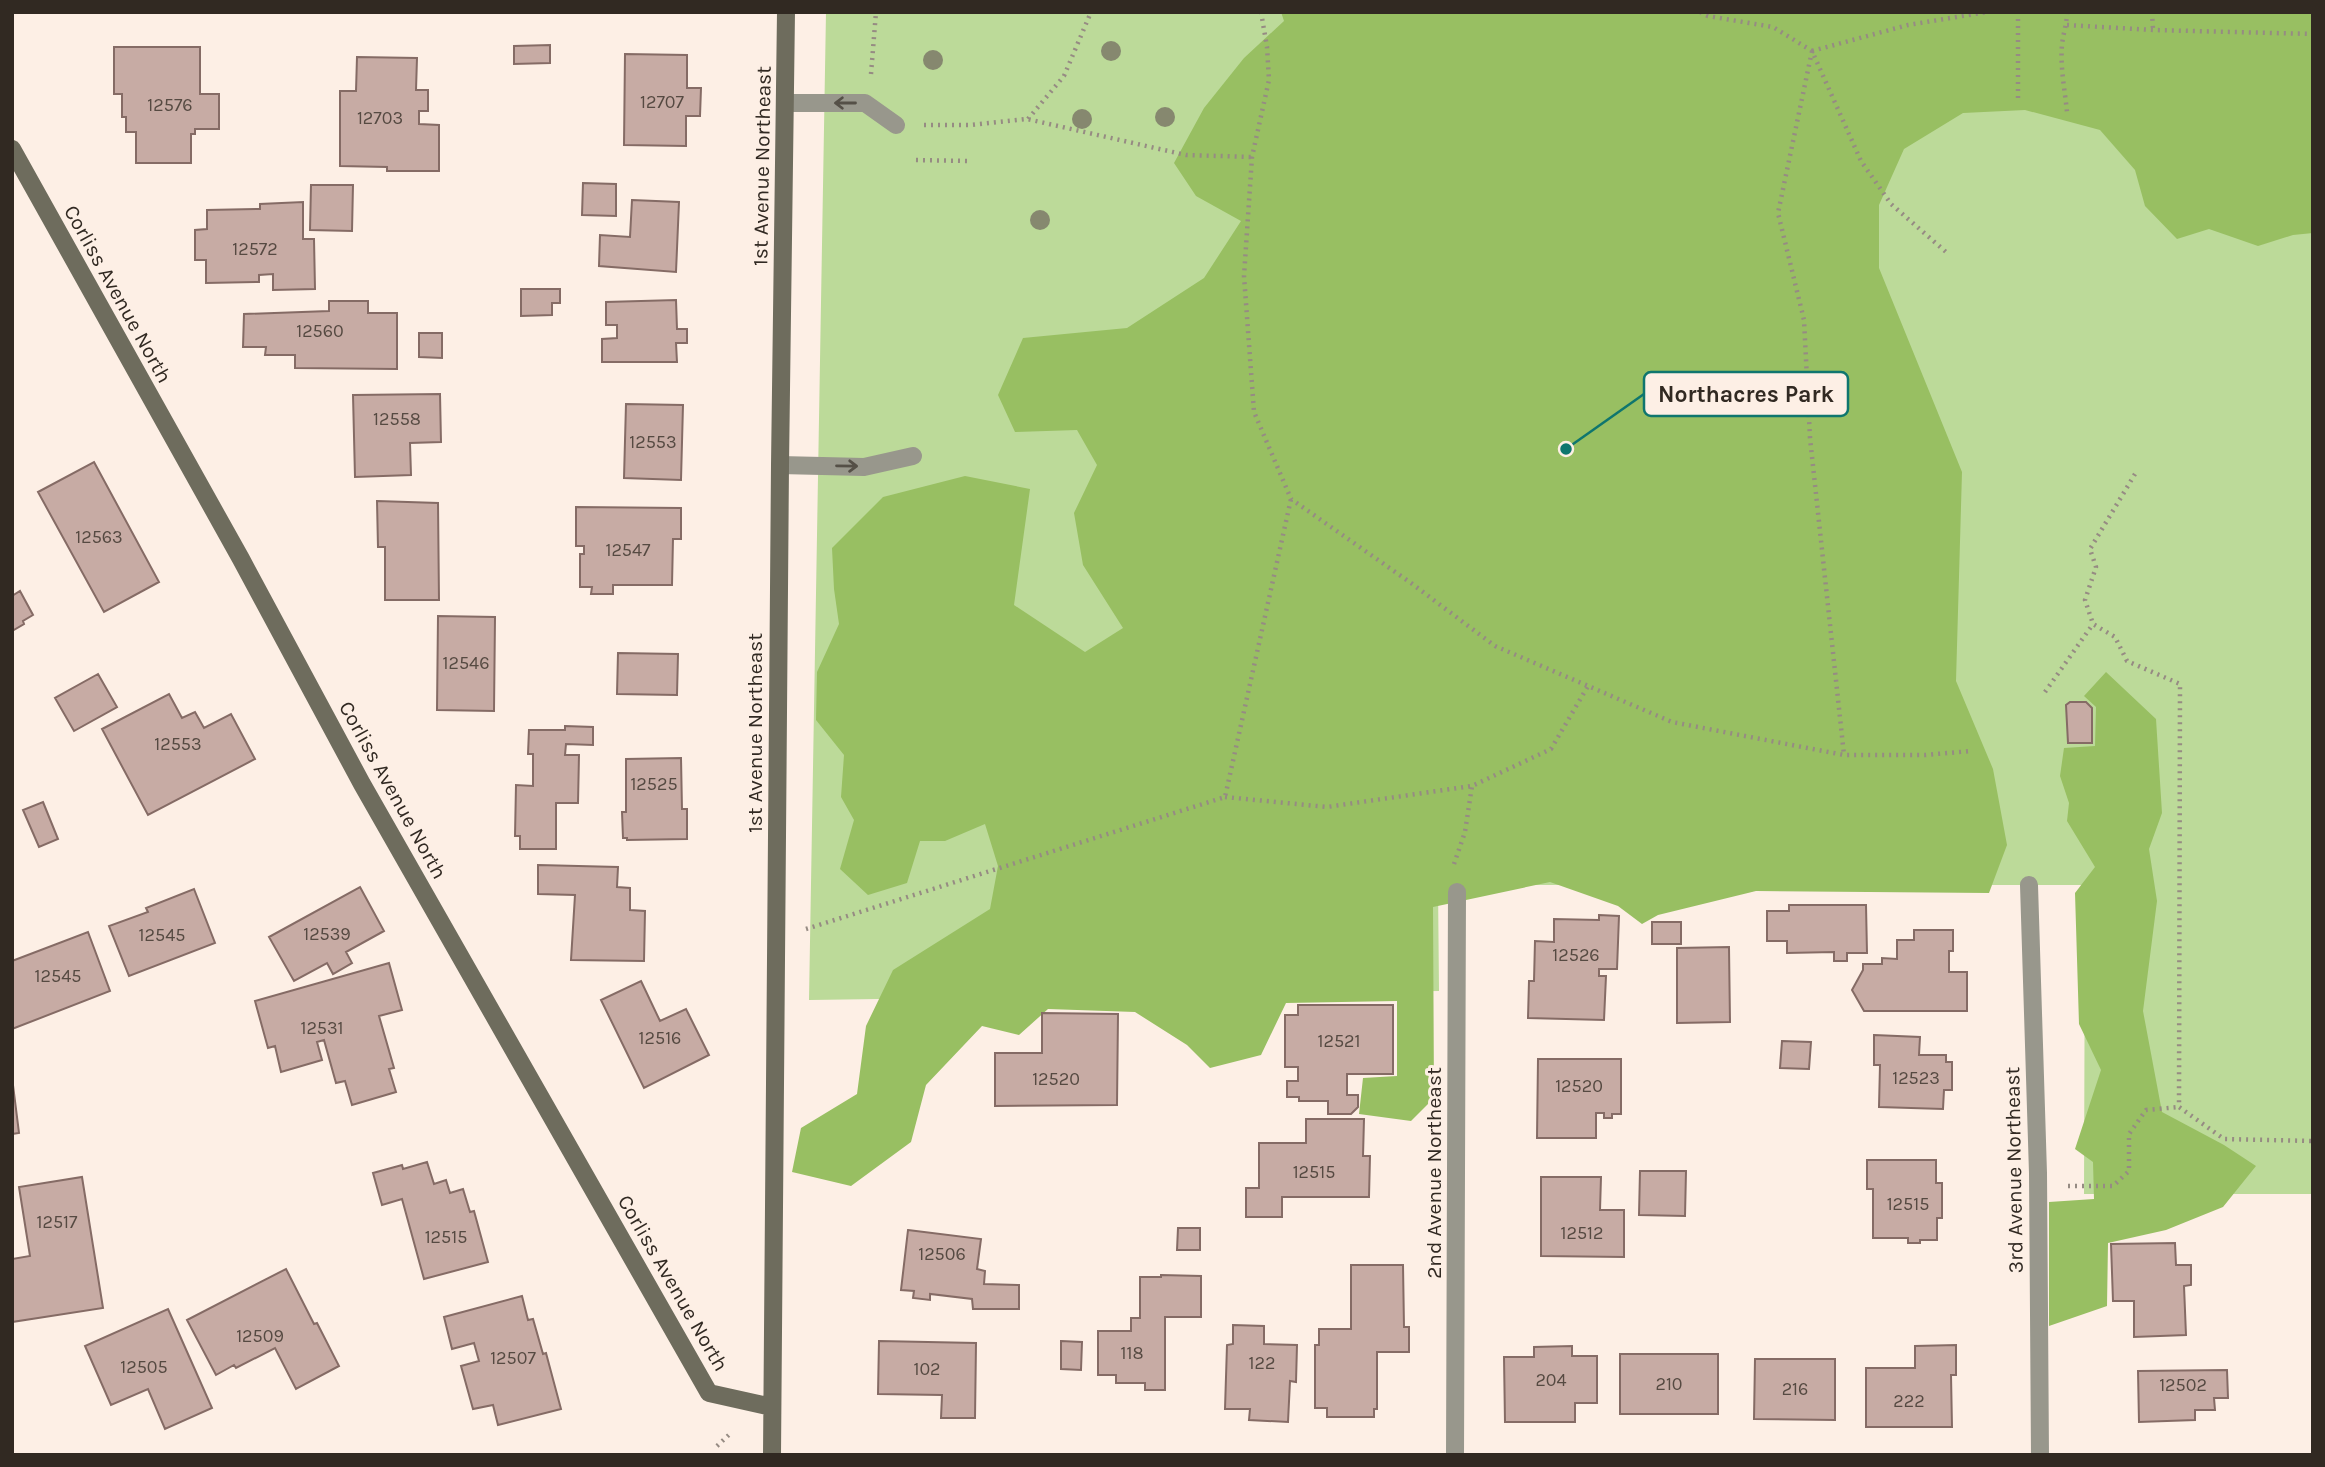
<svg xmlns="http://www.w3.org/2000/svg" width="2325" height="1467" viewBox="0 0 2325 1467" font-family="Karla,sans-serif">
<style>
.green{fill:#bcda99}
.forest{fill:#98bf62}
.building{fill:#c7aba4;stroke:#856b65;stroke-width:2}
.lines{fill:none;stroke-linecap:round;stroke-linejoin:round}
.path{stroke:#968b83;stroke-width:4.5;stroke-dasharray:2 5;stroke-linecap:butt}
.lane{stroke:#98978c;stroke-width:18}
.street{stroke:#98978c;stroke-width:18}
.secondary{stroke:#6e6c5d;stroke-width:18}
.tree{fill:#86886f}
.oneway{stroke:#555047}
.labels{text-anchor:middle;stroke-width:6;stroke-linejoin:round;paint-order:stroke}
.number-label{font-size:18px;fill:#564a42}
.street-label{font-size:21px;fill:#312922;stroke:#fdefe5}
.leader{fill:none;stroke:#0f766e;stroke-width:2.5}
.callout-dot{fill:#0f766e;stroke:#fdefe5;stroke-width:2.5}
.callout{fill:#fdefe5;stroke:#0f766e;stroke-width:2.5}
.callout-label{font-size:23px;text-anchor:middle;font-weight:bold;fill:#312922}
</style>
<rect width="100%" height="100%" fill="#fdefe5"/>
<path class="green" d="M826 12H2313V1194H2084L2085 885H1438L1439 991 809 1000Z"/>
<path class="forest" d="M1281 12H2313V233L2293 235 2258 246 2209 229 2177 239 2145 206 2135 170 2100 130 2025 110 1963 113 1904 149 1879 205V268L1962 472 1956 681 1993 769 2007 845 1989 893 1756 891 1658 915 1642 924 1618 906 1550 882 1433 907 1434 1098 1411 1121 1359 1114 1363 1078 1397 1076V1001L1286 1003 1261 1055 1210 1068 1187 1045 1135 1012 1048 1009 1019 1035 982 1026 926 1085 911 1142 851 1186 792 1172 801 1128 857 1094 866 1026 893 970 990 909 998 866 985 824 945 841H920L907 883 868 895 840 869 854 820 841 797 844 755 816 720 817 672 839 624 834 589 832 548 883 497 965 476 1030 489 1014 605 1085 652 1123 628 1083 565 1074 513 1097 465 1077 430 1015 432 998 395 1023 338 1127 328 1204 278 1241 221 1196 196 1174 163 1204 108 1244 58 1284 21Z
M2106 672 2156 719 2162 813 2149 849 2157 901 2143 1011 2162 1112 2224 1145 2256 1166 2223 1207 2166 1230 2108 1243 2107 1306 2049 1326V1202L2094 1199 2093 1162 2075 1149 2101 1070 2079 1024 2075 893 2095 867 2067 821 2069 803 2060 776 2064 748 2095 746 2096 707 2084 696Z"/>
<path class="building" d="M550 45V63L514 64V46Z
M114 47H200V94H219V129H195V134H191V163H136V132H126V117H122V94H114Z
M625 54 687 55V88H701L700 116H686V146L624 145Z
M357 57 417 58 416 90H428V111H419V124L439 125V171H387V167L340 166V91H356Z
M583 183 616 184V216L582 215Z
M311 185H353L352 231 310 230Z
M632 200 679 202 676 272 599 266 600 235 630 237Z
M303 202V239H314L315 289 273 290V274L259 275V282L206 283V260H195V230L207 229V210L260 209V204Z
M521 289H560V303H552V315L521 316Z
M676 300 677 329H687V343H676L677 362H602V339L617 338V325H606V302Z
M329 301H368V313H397V369L295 368V355H265L266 347H243L244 314 329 311Z
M419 333H442V358L419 357Z
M440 394 441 442 410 443 411 475 355 477 353 395Z
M626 404 683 405 681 480 624 478Z
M94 462 159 582 104 612 38 492Z
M377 501 438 503 439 600H385V547H378Z
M576 507 681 508V539H673L672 585H613V594H591L592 587H580V554H584V546H576Z
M20 591 33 615 23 621 24 624 12 631V596Z
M438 616 495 617 494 711 437 710Z
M618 653 678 654 677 695 617 694Z
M98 674 117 707 74 731 55 698Z
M169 694 182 718 195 712 204 728 231 714 255 759 148 815 102 729Z
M2070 702H2086L2092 708V743H2068L2066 705Z
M565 726 593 727V745L566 744 565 755H579L578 803H556V849H520V836H515L516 785 533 786V754H528L529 730H565Z
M681 758 682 809H687V839L627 840V838H623L622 812H626V759Z
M43 802 58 839 39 847 23 810Z
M538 865 618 867 617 887 630 888V910L645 911 644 961 571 960 575 895 538 894Z
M360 887 384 931 346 952 352 963 333 974 327 963 294 981 269 937Z
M194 889 215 943 129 976 109 926 148 912 146 908Z
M1789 905H1866L1867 953H1847V961H1834V952L1787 953V941H1767V911H1789Z
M1599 915 1619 916 1617 969H1599V976H1606L1604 1020 1528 1018 1529 981H1534L1535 941 1554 942V919L1599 920Z
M1652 922H1681V944H1652Z
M1914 930H1953V951H1949V972H1967V1011H1864L1852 990 1863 970V964H1882V958L1897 959V940H1914Z
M88 932 110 991 12 1029V961Z
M1729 947 1730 1022 1677 1023V948Z
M389 963 402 1010 379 1016 394 1068 389 1069 396 1092 352 1105 345 1081 336 1083 324 1040 317 1042 322 1060 281 1072 275 1046 268 1048 255 1001Z
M641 981 660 1021 686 1009 709 1055 644 1088 601 1000Z
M1298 1005H1393V1074H1347V1095H1358V1107L1351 1114H1328V1101H1299V1097H1287V1081H1298V1067H1285V1015H1298Z
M1042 1013 1118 1014 1117 1105 995 1106V1053H1042Z
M1874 1035 1920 1037 1919 1055H1946V1062H1952V1090H1944L1943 1109 1879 1107 1880 1065H1874Z
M1782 1041 1811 1042 1809 1069 1780 1068Z
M1538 1059H1621V1114H1612V1118H1604V1113H1596V1138H1537Z
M12 1077 19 1133 12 1134Z
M1306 1119H1364L1363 1156H1370L1369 1197H1282V1217H1246V1188H1259V1143H1306Z
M1867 1160H1936V1183H1942V1218H1937V1240H1920V1243H1908V1238H1873V1189H1867Z
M427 1162 434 1184 446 1180 450 1193 463 1189 470 1212 474 1211 488 1262 424 1279 402 1199 382 1205 373 1173 402 1165 403 1169Z
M1640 1171H1686L1685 1216 1639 1215Z
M82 1177 103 1308 12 1322V1259L30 1256 19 1187Z
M1541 1177H1601L1600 1210H1624V1257L1541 1256Z
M1178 1228H1200V1250H1177Z
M908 1230 981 1239 977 1269 985 1271 984 1284 1019 1285V1309H973L972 1299 930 1294V1300L913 1298 914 1291 901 1290Z
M2175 1243 2176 1265H2191V1285L2184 1286 2186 1335 2134 1337V1301H2113L2111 1244Z
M1351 1265H1403L1404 1327H1409V1352H1377V1409H1374V1417H1327V1408H1315V1345H1319V1329H1351Z
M286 1269 314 1324 317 1323 339 1366 296 1389 275 1348 236 1368 234 1365 216 1375 187 1320Z
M1161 1275 1201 1276V1317H1165V1390H1145V1383H1116V1375H1098V1331H1131V1318H1140V1277H1161Z
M522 1296 528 1320 533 1319 543 1354 546 1353 561 1409 498 1425 493 1405 473 1409 461 1366 479 1361 474 1343 452 1349 444 1317Z
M168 1309 212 1408 165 1429 148 1389 111 1405 85 1346Z
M1233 1325 1264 1326V1344L1297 1345 1296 1382 1290 1381 1288 1422 1249 1420 1250 1409H1225L1227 1345 1233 1344Z
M879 1341 976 1343 975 1418H941L942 1395 878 1394Z
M1061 1341 1082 1342 1081 1370 1061 1369Z
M1956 1345V1375H1951L1952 1427H1866V1368H1915V1346Z
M1572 1346V1356H1597V1403H1575V1422H1505L1504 1357H1534V1347Z
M1620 1354H1718V1414H1620Z
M1755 1359H1835V1420L1754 1419Z
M2227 1370 2228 1398H2214L2215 1410H2195V1420L2139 1422 2138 1371Z"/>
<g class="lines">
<path class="path" d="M1261 12 1267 47 1269 80 1252 157 1244 276 1254 412 1291 499 1411 583 1495 646 1672 722 1844 755H1925L1971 751
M1700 12 1708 16 1773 27 1812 51 1861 161 1891 204 1946 252
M2018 12V100
M2067 12C2067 24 2063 34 2062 45 2060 67 2065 91 2067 112
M2152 12 2153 30
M2067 25 2153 30 2313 34
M1812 51 1778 213 1804 320 1810 438 1844 755
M1812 51 1908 25 1987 12
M871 74 876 12
M1028 119 1064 76 1091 12
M924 125H970L1027 119 1186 155 1252 157
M916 160 970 161
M2135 474 2090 549 2096 567 2085 600 2093 624 2115 637 2127 661 2180 684 2179 1107 2224 1139 2313 1141
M2045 692 2093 624
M1225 797 1327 807 1472 786 1551 749 1588 686
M1454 864 1465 832 1472 786
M806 929 1225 797 1291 499
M2068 1186H2113L2129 1171V1134L2146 1110 2179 1107
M717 1446 732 1432"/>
<path class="lane" d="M786 103H865L896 125
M780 465 864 467 913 456"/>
<path class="street" d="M2029 885 2038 1173 2040 1455
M1455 1455 1457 892"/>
<path class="secondary" d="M12 149 241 559 362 784 709 1393 772 1407
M772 1455 780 465 786 12"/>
</g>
<g class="tree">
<circle cx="1111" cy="51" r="10"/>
<circle cx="933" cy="60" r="10"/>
<circle cx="1165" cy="117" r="10"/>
<circle cx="1082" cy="119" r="10"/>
<circle cx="1040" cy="220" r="10"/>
</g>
<defs><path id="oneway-shaft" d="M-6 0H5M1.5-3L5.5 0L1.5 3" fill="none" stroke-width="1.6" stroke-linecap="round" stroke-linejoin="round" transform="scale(1.75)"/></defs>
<g class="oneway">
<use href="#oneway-shaft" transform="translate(845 103) rotate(180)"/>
<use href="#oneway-shaft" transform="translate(847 466) rotate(1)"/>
</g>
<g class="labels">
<g class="number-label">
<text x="662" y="108">12707</text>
<text x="170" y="111">12576</text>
<text x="380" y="124">12703</text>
<text x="255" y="255">12572</text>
<text x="320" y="337">12560</text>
<text x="397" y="425">12558</text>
<text x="653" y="448">12553</text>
<text x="99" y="543">12563</text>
<text x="628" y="556">12547</text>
<text x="466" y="669">12546</text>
<text x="178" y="750">12553</text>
<text x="654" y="790">12525</text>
<text x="327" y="940">12539</text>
<text x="162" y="941">12545</text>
<text x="1576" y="961">12526</text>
<text x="58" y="982">12545</text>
<text x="322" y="1034">12531</text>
<text x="660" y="1044">12516</text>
<text x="1339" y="1047">12521</text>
<text x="1916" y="1084">12523</text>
<text x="1056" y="1085">12520</text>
<text x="1579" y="1092">12520</text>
<text x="1314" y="1178">12515</text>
<text x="1908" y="1210">12515</text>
<text x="57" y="1228">12517</text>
<text x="1582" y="1239">12512</text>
<text x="446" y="1243">12515</text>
<text x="942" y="1260">12506</text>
<text x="260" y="1342">12509</text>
<text x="1132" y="1359">118</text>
<text x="513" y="1364">12507</text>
<text x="1262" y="1369">122</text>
<text x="144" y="1373">12505</text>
<text x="927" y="1375">102</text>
<text x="1551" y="1386">204</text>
<text x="1669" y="1390">210</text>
<text x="2183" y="1391">12502</text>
<text x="1795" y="1395">216</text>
<text x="1909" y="1407">222</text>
</g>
<g class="street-label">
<text transform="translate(762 166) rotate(-89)" y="7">1st Avenue Northeast</text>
<text transform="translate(118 294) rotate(61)" y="7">Corliss Avenue North</text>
<text transform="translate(755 733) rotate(-90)" y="7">1st Avenue Northeast</text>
<text transform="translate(393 790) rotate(61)" y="7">Corliss Avenue North</text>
<text transform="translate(2014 1170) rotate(-91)" y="7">3rd Avenue Northeast</text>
<text transform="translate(1434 1173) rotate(-90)" y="7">2nd Avenue Northeast</text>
<text transform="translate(673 1283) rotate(60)" y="7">Corliss Avenue North</text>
</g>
</g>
<path class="leader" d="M1566 449L1644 394"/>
<circle class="callout-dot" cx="1566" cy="449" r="7"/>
<rect class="callout" x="1644" y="372" width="204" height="44" rx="7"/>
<g class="callout-label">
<text x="1746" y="402">Northacres Park</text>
</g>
<rect width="2325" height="1467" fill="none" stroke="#312922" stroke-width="28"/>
</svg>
